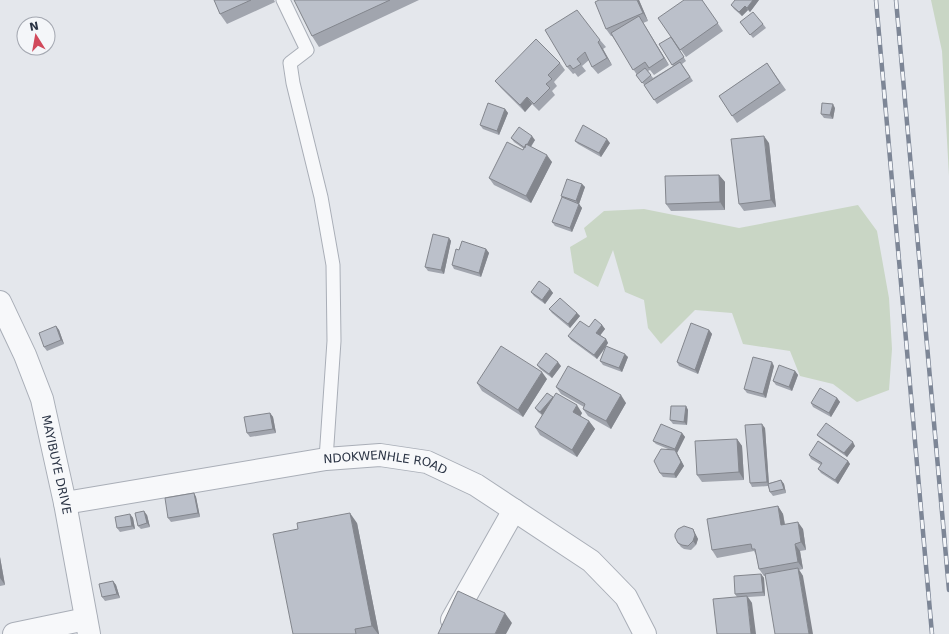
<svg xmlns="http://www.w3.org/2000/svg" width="949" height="634" viewBox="0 0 949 634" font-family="'DejaVu Sans',sans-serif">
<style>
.green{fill:#c9d6c5}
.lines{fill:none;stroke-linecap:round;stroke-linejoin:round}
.service-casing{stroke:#a9aeb7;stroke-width:15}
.minor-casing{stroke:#a9aeb7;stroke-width:24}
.tertiary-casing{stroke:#a9aeb7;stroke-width:24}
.service{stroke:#f7f8fa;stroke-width:13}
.minor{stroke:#f7f8fa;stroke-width:22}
.tertiary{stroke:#f7f8fa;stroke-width:22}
.rail-casing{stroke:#7d8696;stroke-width:4.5}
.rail{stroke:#f4f6f9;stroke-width:3;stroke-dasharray:9;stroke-linecap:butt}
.wall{fill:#a1a5ae}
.shaded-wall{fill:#83868d}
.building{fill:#bbc0ca;stroke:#83868d}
.labels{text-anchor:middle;stroke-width:3;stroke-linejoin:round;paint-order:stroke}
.street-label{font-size:12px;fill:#2b3445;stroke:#f4f6f9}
</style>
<rect width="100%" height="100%" fill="#e4e7ec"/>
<path class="green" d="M931 0H949V176L942 51Z
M858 205 877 231 889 298 892 349 889 390 857 402 833 384 800 376 790 351 743 344 732 313 695 310 661 344 648 328 644 300 625 292 613 250 598 287 574 273 570 247 587 237 584 228 604 211 644 209 739 228Z"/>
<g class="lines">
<defs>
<path id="service" d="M283 0 307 50 290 63 293 83 321 197 333 265 334 341 326 459"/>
<g id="minor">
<path id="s1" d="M65 503 326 459 380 455 427 462 476 485 591 561 626 597 645 634"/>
<path d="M452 620 514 510"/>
<path d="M14 634 86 619"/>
</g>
<g id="tertiary">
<path id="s2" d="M0 302 25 355 42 399 65 503 89 634"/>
</g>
</defs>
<use href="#service" class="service-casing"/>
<use href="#minor" class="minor-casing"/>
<use href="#tertiary" class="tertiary-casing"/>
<use href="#service" class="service"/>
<use href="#minor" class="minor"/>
<use href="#tertiary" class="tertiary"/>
<defs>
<path id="rail" d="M876 0 932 634
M896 0 949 590"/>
</defs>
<use href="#rail" class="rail-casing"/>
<use href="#rail" class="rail"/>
</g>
<path class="wall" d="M214 0H274L275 2 227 24 220 14Z
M294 0H419L319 47 312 36Z
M639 0 648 21 643 23 669 65 654 75 650 70 648 71 653 78 673 66 659 44 673 40 686 61 682 64 693 81 657 104 645 86 636 75H637L612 36H611L606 29Z
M702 0 723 31 686 57 658 18Z
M759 0 750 12 748 10 742 16 734 9 731 5Z
M740 22 763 24 766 28 753 38Z
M600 40 606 47 603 49 612 65 598 74 592 67 589 60 582 66 586 71 578 77 575 73 573 74 567 67Z
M560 63 565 70 554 82 557 86 552 91 555 95 539 111 532 104 525 112 501 88 495 81Z
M767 63 786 90 737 123 719 96Z
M835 108 833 119 824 118 821 114Z
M505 109 508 113 499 135 483 129 480 125Z
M511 138 535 140 531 147 552 162 531 203 494 185 489 178 523 150 524 149 514 142Z
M575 141 610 143 601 157 578 144Z
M769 143 776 207 744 211 739 204Z
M719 175 725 182V210L671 211 666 204Z
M582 184 585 187 579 204 582 208 572 232 555 226 552 222 563 198 561 196Z
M449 238 451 241 444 274 428 271 425 267Z
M486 249 489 253 481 277 454 269 452 265 459 250Z
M550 289 553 293 545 304 534 296 531 292Z
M549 309 577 313 580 316 570 328 552 313Z
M602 325 605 329 600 335 606 339 608 343 606 346 628 357 622 372 603 365 600 361 606 347 597 359 571 340 568 336 589 327Z
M56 326 59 330 64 344 47 351 44 347Z
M709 330 712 334 698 374 679 366 677 362Z
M537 365 561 366 552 378 540 369Z
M774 366 766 398 747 393 744 389Z
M795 371 798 375 792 391 776 385 773 381Z
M547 379 523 417 482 391 477 383Z
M556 387 626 403 611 429 588 416 583 409 584 407 561 394Z
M553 398 582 413 580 416 589 421 595 429 577 457 540 435 535 427 542 415 538 412 535 408Z
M837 398 840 402 831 417 813 407 811 403Z
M686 406 688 410 687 425 673 424 670 420Z
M270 413 273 417 276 433 250 437 247 433Z
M765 428 769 483 781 480 784 484 786 493 773 496 770 492 768 486 752 487 750 483Z
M682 433 685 437 677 453 684 466 676 478 663 477 660 473 668 449 656 444 653 441Z
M817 435 855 446 847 457 820 438Z
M737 439 742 446 744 480 702 482 697 475Z
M809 455 848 461 850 464 838 484 821 473 818 469 821 465 811 459Z
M194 493 196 497 200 517 171 522 168 518Z
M778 506 783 514 785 524 803 529 806 550 800 551 803 569 799 570 803 576H764L759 569 756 555 754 551 717 558 712 550Z
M130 514 133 518 135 529 120 532 117 528Z
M147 515 150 527 141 529 138 526Z
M357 523 379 634H293Z
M693 529 698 539 696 545 691 550 684 549 681 547 678 543Z
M0 557 5 585 0 586Z
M761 574 764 578 765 596 748 597 752 603 737 597 735 594Z
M113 581 116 585 120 598 105 601 102 597Z"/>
<path class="shaded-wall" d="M637 0H639L648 21 643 13Z
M753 0H759L750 12 747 8Z
M745 6 748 10 742 16 739 12Z
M639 16 644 24 669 65 664 58Z
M598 42 603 49 612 65 607 58Z
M527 97 532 104 525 112 520 105Z
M833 104 835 108 833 119 830 115Z
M505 109 508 113 499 135 497 131Z
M532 136 535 140 527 152 525 148Z
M764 136 769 143 776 207 771 200Z
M607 139 610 143 601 157 599 153Z
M547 155 552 162 531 203 526 196Z
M719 175 725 182V210L720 202Z
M582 184 585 187 579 204 582 208 572 232 570 228 579 205 576 201Z
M449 238 451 241 444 274 441 270Z
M486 249 489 253 481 277 479 273Z
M550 289 553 293 545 304 542 300Z
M577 313 580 316 570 328 568 324Z
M602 325 605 329 599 337 596 333Z
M56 326 59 330 64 344 61 340Z
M709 330 712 334 698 374 695 370Z
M606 339 608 343 597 359 594 355Z
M625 354 628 357 622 372 619 368Z
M558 362 561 366 552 378 549 374Z
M772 362 774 366 766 398 763 394Z
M795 371 798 375 792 391 789 387Z
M542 372 547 379 523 417 518 410Z
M621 395 626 403 611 429 606 421Z
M553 397 555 401 543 416 540 412Z
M837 398 840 402 831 417 829 413Z
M577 405 582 413 579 419 573 412Z
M686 406 688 410 687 425 684 422Z
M270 413 273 417 276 433 273 429Z
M589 421 595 429 577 457 572 450Z
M762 424 765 428 769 486 767 482Z
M682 433 685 437 677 453 684 466 676 478 674 474 675 449Z
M737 439 742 446 744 480 739 472Z
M853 442 855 446 847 457 844 453Z
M848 461 850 464 838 484 835 480Z
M781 480 784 484 786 493 784 489Z
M194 493 196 497 200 517 198 513Z
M778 506 783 514 786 532 781 525Z
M144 511 147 515 150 527 147 523Z
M350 513 357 523 379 634H378L372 626Z
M130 514 133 518 135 529 132 526Z
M798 522 803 529 806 550 801 542Z
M693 529 698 539 696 545 693 541Z
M795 544 800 551 803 569 798 562Z
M0 557 5 585 0 578Z
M798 568 803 576 813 634H809Z
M761 574 764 578 765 596 763 592Z
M113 581 116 585 120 598 117 594Z
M747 596 752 603 756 634H751Z
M505 613 512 623 506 634H495Z"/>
<path class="building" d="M214 0H251L220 14Z
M294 0H390L312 36Z
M599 0H637L643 13 606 29 595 2Z
M684 0H702L718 23 680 50 658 18Z
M735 0H753L747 8 745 6 739 12 731 5Z
M577 10 600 40 598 42 607 58 592 67 585 52 577 59 581 64 573 69 570 65 567 67 545 30Z
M753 12 763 24 750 35 740 22Z
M639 16 664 58 649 68 645 62 633 70 611 33Z
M671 37 684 57 672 65 659 44Z
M536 39 560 63 548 75 552 79 546 84 550 88 534 104 527 97 520 105 495 81Z
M680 62 690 77 654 100 644 85Z
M767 63 780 83 732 116 719 96Z
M645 68 651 75 642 83 636 75Z
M488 103 505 109 497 131 480 125Z
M822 103 833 104 830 115 821 114Z
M583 125 607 139 599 153 575 141Z
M519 127 532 136 527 145 526 144 525 148 511 138Z
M764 136 771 200 739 204 731 139Z
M507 142 523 150 526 144 547 155 526 196 489 178Z
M719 175 720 202 666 204 665 176Z
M567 179 582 184 576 201 561 196Z
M562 197 579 204 570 228 552 222Z
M433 234 449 238 441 270 425 267Z
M462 241 486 249 479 273 452 265 456 249 459 250Z
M539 281 550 289 542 300 531 292Z
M560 298 577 313 568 324 549 309Z
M595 319 602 325 596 333 606 339 594 355 568 336 580 321 589 327Z
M691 323 709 330 695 370 677 362Z
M56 326 61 340 44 347 39 333Z
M501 346 542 372 518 410 477 383Z
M606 346 625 354 619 368 600 361Z
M546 353 558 362 549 374 537 365Z
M753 357 772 362 763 394 744 389Z
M779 365 795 371 789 387 773 381Z
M568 366 621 395 606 421 583 409 585 404 556 387Z
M820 388 837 398 829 413 811 403Z
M547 393 553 397 540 412 535 408Z
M556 393 577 405 573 412 589 421 572 450 535 427Z
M671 406H686L684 422 670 420Z
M270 413 273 429 247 433 244 417Z
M826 423 853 442 844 453 817 435Z
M661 424 682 433 675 449 653 441Z
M762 424 767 482 750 483 745 425Z
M737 439 739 472 697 475 695 441Z
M818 441 848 461 835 480 818 469 822 463 809 455Z
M661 449 675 450 681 462 674 474 660 473 654 461Z
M781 480 784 489 770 492 768 484Z
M194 493 198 513 168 518 165 498Z
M778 506 781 525 798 522 801 542 795 544 798 562 759 569 755 549H752L751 544 712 550 707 519Z
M144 511 147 523 138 526 135 513Z
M350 513 372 626 355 629 356 634H293L273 534 298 529 297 523Z
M130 514 132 526 117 528 115 517Z
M684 526 693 529 695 535 693 541 688 546 682 545 678 543 675 537V534L678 529Z
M798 568 809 634H775L765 574Z
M761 574 763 592 735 594 734 576Z
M113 581 117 594 102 597 99 584Z
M458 591 505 613 495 634H438Z
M747 596 751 634H717L713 599Z"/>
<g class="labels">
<g class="street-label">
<text dy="4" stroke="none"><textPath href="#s2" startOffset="173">MAYIBUYE DRIVE</textPath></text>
<text dy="4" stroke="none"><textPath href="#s1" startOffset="325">NDOKWENHLE ROAD</textPath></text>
</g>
</g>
<g transform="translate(36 36) rotate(349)"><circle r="19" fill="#f4f6f9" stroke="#a4a8b1"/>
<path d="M0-3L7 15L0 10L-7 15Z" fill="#d1495b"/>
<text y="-6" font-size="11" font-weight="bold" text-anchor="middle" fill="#2b3445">N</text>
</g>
</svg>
